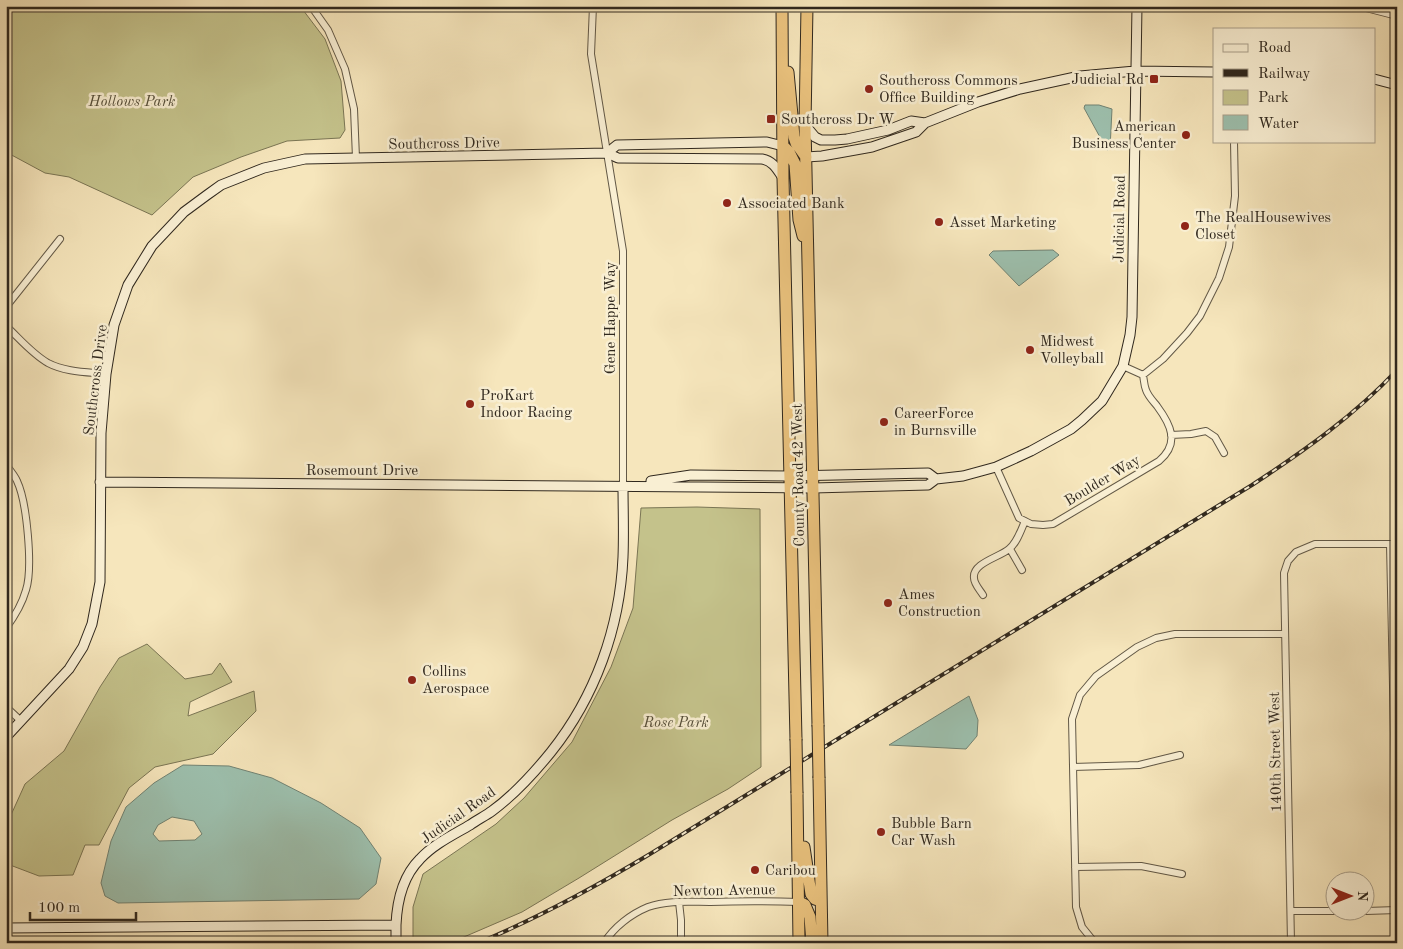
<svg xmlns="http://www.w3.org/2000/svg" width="1403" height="949" viewBox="0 0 1403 949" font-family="'Old Standard TT',serif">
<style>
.green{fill:#c4c28b;stroke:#7a7554}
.water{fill:#9dc0ae;stroke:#718374;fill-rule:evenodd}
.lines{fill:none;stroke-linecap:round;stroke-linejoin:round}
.street-casing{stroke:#625846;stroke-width:8}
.secondary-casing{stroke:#30281e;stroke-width:11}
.highway-casing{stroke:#30281e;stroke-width:13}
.street{stroke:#f9efd3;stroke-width:6}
.secondary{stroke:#f9efd3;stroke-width:9}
.highway{stroke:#ebc37e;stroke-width:11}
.rail-casing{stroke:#30281e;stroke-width:4}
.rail{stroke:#f9efd3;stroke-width:2;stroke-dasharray:5.5;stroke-linecap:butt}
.highway-bridge-casing{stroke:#30281e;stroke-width:13;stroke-linecap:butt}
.highway-bridge{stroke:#ebc37e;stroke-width:11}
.poi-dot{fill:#8f2418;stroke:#f9efd3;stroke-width:2}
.labels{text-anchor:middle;stroke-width:5;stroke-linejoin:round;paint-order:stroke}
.poi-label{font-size:15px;fill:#30281e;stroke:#f9efd3;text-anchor:start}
.park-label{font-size:15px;font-style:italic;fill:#554e39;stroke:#f9efd3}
.street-label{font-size:15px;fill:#30281e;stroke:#f9efd3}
</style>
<rect width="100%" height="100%" fill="#f6e6bc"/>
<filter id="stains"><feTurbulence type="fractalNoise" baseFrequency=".004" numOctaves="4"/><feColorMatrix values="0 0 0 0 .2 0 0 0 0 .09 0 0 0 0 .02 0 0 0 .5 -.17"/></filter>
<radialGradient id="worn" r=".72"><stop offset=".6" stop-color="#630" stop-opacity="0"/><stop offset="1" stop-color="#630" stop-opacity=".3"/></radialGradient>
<path class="green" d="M108 6H300L325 39 341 81 345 130 340 138 287 141 241 157 193 177 152 215 69 177 45 173 6 152V9L99 10Z
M697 507 760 509 761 767 728 789 672 820 579 878 522 912 450 943H413V907L423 874 496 824 524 798 572 742 611 667 633 608 641 508Z
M147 644 185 679 212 674 220 663 232 682 190 702 188 716 254 691 256 711 213 754 155 767 129 788 99 845H85L73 875 39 876 10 865 6 857V826L25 784 64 751 100 687 119 658Z"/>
<path class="water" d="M1085 105H1099L1112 109 1110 149 1107 150 1084 108Z
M1053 250 1059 255 1019 286 989 255 993 251Z
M969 696 978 720 977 736 966 749 889 745Z
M183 765 229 766 272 778 321 803 360 828 381 858 376 884 359 899 118 903 105 896 101 883 111 841 126 807 154 783ZM172 817 194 821 202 834 195 840 159 841 153 834 158 825Z"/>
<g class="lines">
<defs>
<path id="street" d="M311 6 328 30 345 69 354 109 356 158
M593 6 591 54 623 251V485
M1358 6 1397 16
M1137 7 1179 8 1186 6
M6 307 60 239
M6 326C19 338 32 354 48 363 65 372 87 372 106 374
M1123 366 1143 375 1163 359 1187 333 1200 316 1219 278 1229 247 1235 196 1234 141
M1171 435 1191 434 1206 431 1215 437 1224 453
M6 465C10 470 15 476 17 481 27 502 33 568 26 590 22 604 15 616 6 628
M996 467 1019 518 1031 524 1043 525 1053 524 1159 461C1180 443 1171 425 1157 406 1153 401 1148 396 1146 390 1144 385 1144 380 1143 375
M1390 544 1397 875
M1010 549 1022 570
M983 595C980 590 974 584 974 578 972 563 1000 557 1009 549 1017 543 1021 530 1025 521
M6 707 21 721
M1073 767 1139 765 1180 755
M1075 867 1141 866 1182 874
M679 902 681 920V943
M1291 911H1336
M1366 911 1397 910
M604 943C614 927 631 914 648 907 667 900 690 902 710 902 739 901 769 901 799 902
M1095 943 1082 927 1076 907 1072 719 1080 695 1096 676 1137 647 1156 638 1175 634H1285
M1291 943 1284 573 1288 561 1296 552 1315 544H1397"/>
<path id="secondary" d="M1374 79 1397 85
M805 125 815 137 821 140H835L847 139 888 130 911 121 925 123
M607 153 617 145 767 142 783 146
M806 157 822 156 872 147 916 132 925 123 978 102 1020 89 1080 76 1135 71 1214 72
M651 481 691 475 790 476 928 473 936 479
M100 482 813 488 928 485 936 479 963 476 996 467 1031 451 1071 429 1082 420 1102 401 1123 366 1130 335 1132 317 1137 6
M6 737 69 669 83 647 92 624 100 582 101 433 106 374 114 325 128 285 152 246 184 212 207 195 221 185 264 168 305 159 607 153 618 158 762 159C773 161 777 169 783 178
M396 925V943
M6 928 396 925C397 901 403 876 420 859 434 844 453 835 470 825 477 820 485 816 492 811 514 795 534 773 551 752 595 697 620 628 623 557 624 533 623 509 623 485"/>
<path id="highway" d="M782 6 783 178 796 739
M807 6 805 125 818 725
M788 72 794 137 796 143 806 157
M783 146 789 152 795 164 799 220 803 236
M819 778 822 943
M797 793 799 943
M804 847 811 894 815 899 821 901
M799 902 805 905 810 917 812 943"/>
</defs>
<use href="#street" class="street-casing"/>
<use href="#secondary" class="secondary-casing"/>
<use href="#highway" class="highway-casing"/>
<use href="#street" class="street"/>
<use href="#secondary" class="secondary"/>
<use href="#highway" class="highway"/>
<defs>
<path id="rail" d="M478 943C538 918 595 887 650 854L1252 485C1304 451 1355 415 1397 370"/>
</defs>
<use href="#rail" class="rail-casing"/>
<use href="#rail" class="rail"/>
<defs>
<path id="highway-bridge" d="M818 725 819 778
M796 739 797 793"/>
</defs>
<use href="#highway-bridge" class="highway-bridge-casing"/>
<use href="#highway-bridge" class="highway-bridge"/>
</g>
<g class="poi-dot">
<rect x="1149" y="74" width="10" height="10" rx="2.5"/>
<circle cx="869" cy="89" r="5"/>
<rect x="766" y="114" width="10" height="10" rx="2.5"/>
<circle cx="1186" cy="135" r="5"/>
<circle cx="727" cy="203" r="5"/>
<circle cx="939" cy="222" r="5"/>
<circle cx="1185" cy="226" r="5"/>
<circle cx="1030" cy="350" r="5"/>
<circle cx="470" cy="404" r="5"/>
<circle cx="884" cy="422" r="5"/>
<circle cx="888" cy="603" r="5"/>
<circle cx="412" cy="680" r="5"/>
<circle cx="881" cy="832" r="5"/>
<circle cx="755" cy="870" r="5"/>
</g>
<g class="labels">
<g class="poi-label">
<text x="1144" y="84" text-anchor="end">Judicial Rd</text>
<text x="879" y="85">Southcross Commons<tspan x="879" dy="17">Office Building</tspan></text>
<text x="781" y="124">Southcross Dr W</text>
<text x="1176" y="131" text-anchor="end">American<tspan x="1176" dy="17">Business Center</tspan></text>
<text x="737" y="208">Associated Bank</text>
<text x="1195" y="222">The RealHousewives<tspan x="1195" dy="17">Closet</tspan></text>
<text x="949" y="227">Asset Marketing</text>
<text x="1040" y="346">Midwest<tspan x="1040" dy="17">Volleyball</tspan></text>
<text x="480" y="400">ProKart<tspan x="480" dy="17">Indoor Racing</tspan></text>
<text x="894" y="418">CareerForce<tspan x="894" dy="17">in Burnsville</tspan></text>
<text x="898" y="599">Ames<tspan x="898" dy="17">Construction</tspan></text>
<text x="422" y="676">Collins<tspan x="422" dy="17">Aerospace</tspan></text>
<text x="891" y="828">Bubble Barn<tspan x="891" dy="17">Car Wash</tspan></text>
<text x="765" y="875">Caribou</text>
</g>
<g class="park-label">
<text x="132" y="106">Hollows Park</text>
<text x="676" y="727">Rose Park</text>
</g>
<g class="street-label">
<text transform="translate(444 143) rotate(-1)" y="5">Southcross Drive</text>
<text transform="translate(1119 219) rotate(-89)" y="5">Judicial Road</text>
<text transform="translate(610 318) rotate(-90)" y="5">Gene Happe Way</text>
<text transform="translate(95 380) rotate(-83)" y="5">Southcross Drive</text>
<text x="362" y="475">Rosemount Drive</text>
<text transform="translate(798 475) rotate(-91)" y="5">County Road 42 West</text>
<text transform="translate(1102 480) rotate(-31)" y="5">Boulder Way</text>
<text transform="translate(1275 752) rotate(-91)" y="5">140th Street West</text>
<text transform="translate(458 815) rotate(-35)" y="5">Judicial Road</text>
<text transform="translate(724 890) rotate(-1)" y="5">Newton Avenue</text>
</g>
</g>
<rect width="1403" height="949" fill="none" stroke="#f6e6bc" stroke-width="25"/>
<rect x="8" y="8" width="1388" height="934" fill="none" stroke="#30281e" stroke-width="2.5"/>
<rect x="12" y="12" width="1378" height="924" fill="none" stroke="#30281e"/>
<rect x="1213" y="28" width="162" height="115" fill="#f9efd3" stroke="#a99f8b"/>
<rect x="1223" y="44" width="25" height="8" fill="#f9efd3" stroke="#a99f8b"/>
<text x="1258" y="52" font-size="15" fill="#30281e">Road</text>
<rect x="1223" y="69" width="25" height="8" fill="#30281e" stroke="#a99f8b"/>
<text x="1258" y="78" font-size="15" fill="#30281e">Railway</text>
<rect x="1223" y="90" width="25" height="15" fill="#c4c28b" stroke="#a99f8b"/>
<text x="1258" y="102" font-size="15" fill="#30281e">Park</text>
<rect x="1223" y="115" width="25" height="15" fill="#9dc0ae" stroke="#a99f8b"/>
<text x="1258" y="128" font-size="15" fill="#30281e">Water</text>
<g transform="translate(1350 896) rotate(90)"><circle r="24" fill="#f9efd3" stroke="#a99f8b"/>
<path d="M0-4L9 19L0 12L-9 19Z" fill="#8f2418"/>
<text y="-8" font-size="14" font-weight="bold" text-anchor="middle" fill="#30281e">N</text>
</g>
<path d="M30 912v8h106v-8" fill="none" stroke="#30281e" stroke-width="2.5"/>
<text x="38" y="912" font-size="15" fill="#30281e" stroke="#f9efd3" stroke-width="4" paint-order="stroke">100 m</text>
<rect width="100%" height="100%" filter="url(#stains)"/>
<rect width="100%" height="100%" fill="url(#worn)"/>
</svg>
